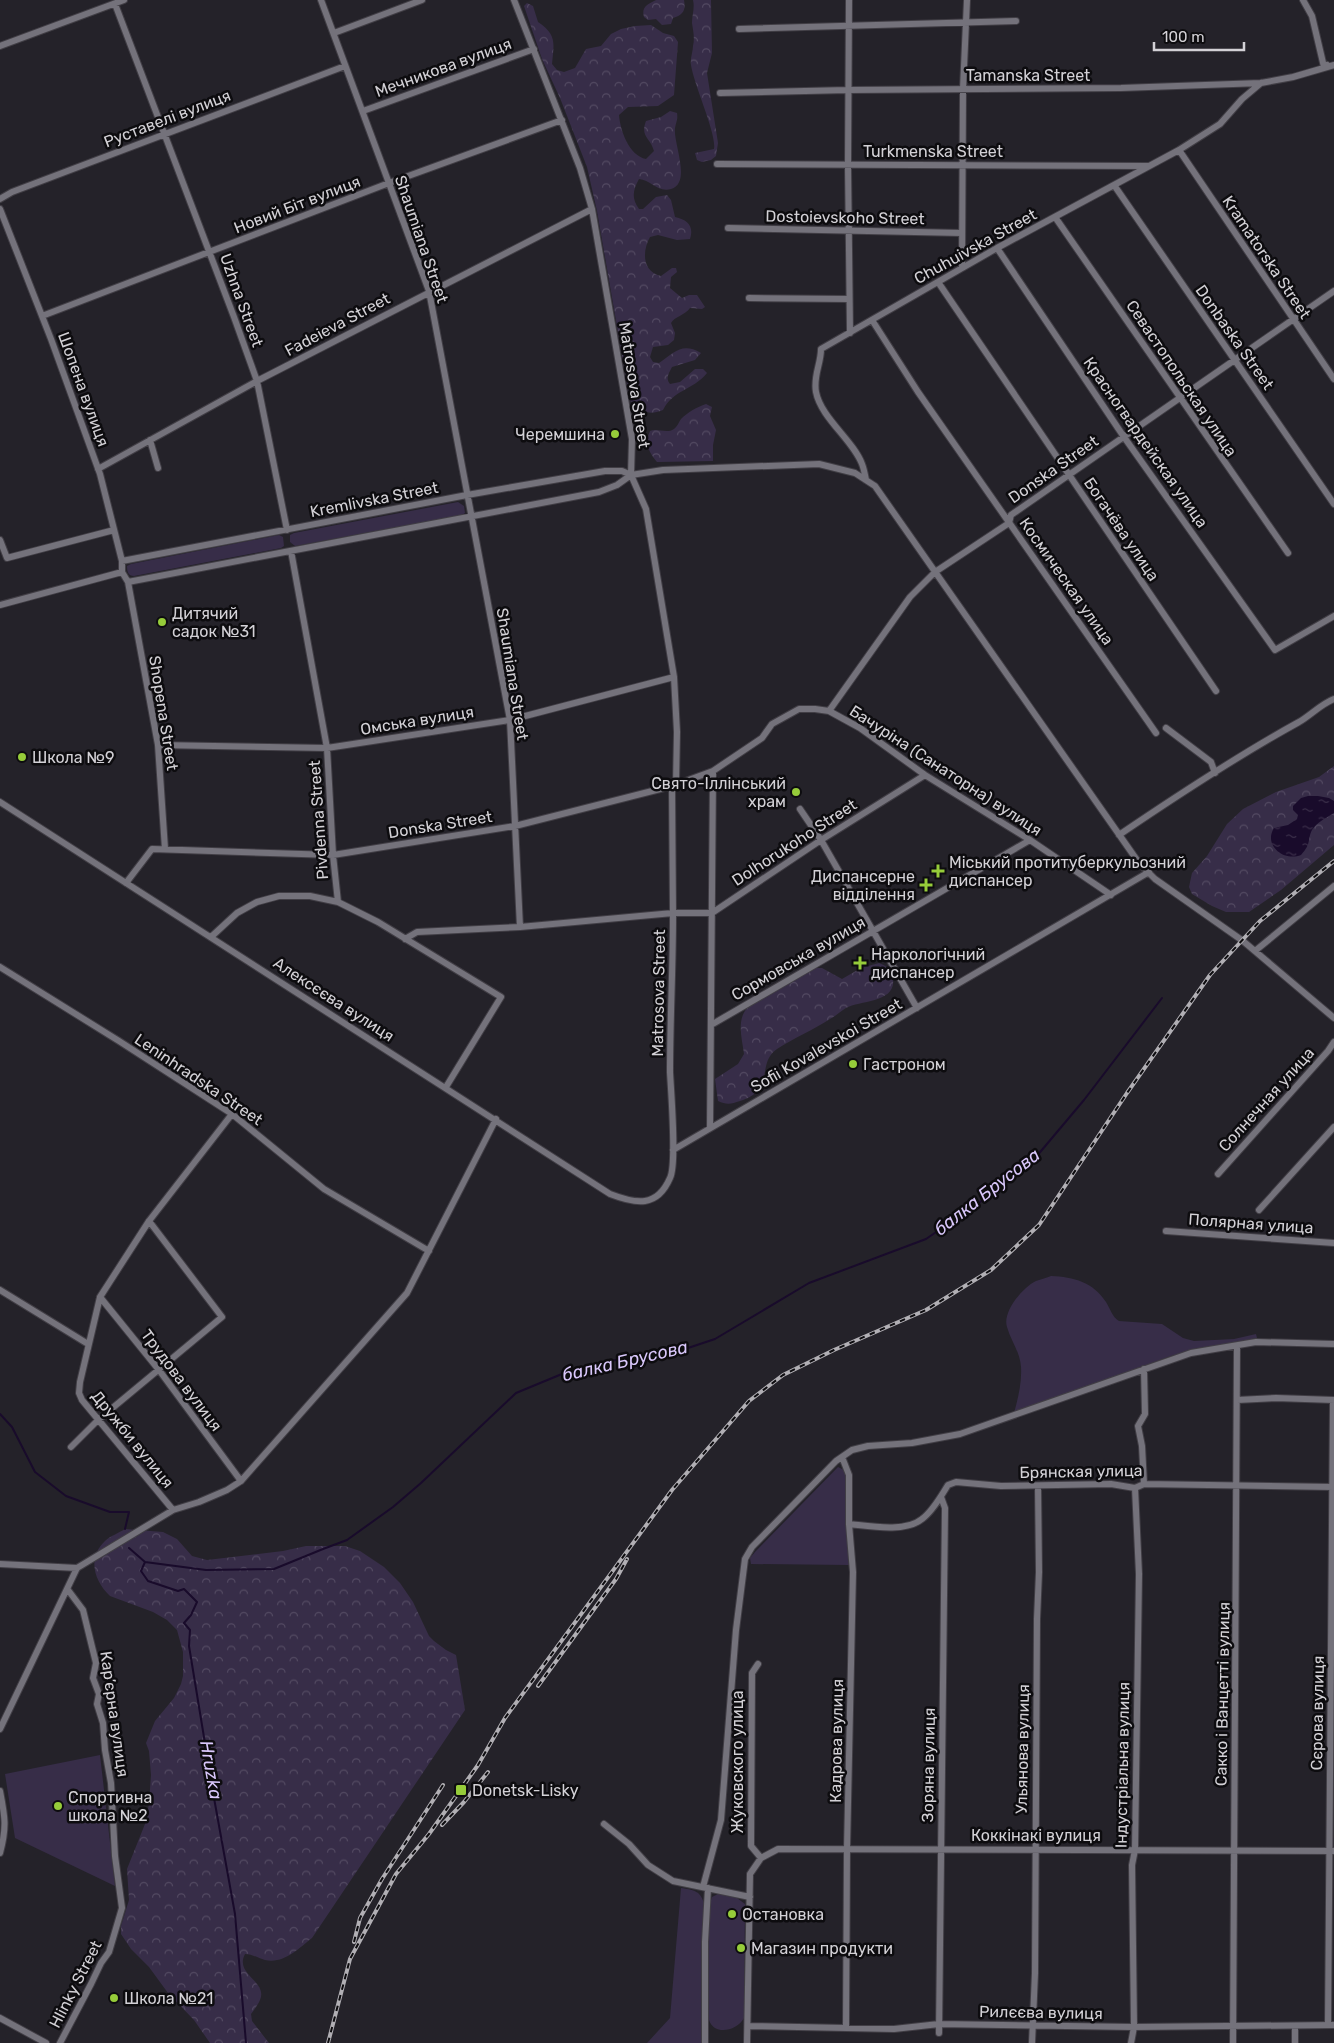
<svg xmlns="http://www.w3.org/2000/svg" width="1334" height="2043" viewBox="0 0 1334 2043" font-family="Rubik,sans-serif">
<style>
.grass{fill:#372d48}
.forest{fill:url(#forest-crowns)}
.water{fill:url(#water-ripples)}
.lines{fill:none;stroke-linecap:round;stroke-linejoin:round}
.stream{stroke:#190b2b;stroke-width:2}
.minor-casing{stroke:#413e45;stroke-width:8}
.minor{stroke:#74727b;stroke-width:6}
.rail-casing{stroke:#b1afb4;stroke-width:4}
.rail{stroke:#0d0c0f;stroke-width:2;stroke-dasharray:5.5;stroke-linecap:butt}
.poi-dot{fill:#96cc3a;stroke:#0d0c0f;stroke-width:2}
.labels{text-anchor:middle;stroke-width:5;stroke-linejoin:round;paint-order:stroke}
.street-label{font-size:16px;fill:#d3d1d6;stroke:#0d0c0f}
.poi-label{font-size:16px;fill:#d3d1d6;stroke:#0d0c0f;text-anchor:start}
.water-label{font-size:18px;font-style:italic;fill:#d9c7fb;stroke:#0d0c0f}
</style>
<defs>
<pattern id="forest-crowns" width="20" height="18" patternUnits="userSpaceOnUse" patternTransform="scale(1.25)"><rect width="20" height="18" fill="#372d48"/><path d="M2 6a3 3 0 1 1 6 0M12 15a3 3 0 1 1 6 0" fill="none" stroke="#534a62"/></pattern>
<pattern id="water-ripples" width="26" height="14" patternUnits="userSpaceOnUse" patternTransform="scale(1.25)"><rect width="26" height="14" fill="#190b2b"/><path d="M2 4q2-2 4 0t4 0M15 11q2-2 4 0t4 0" fill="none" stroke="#3a2e49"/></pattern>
</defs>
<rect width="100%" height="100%" fill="#242229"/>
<path class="grass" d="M458 502 464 506 465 513 462 515 295 546 290 542V535L294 533Z
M279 535 283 537 284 546 281 548 134 576C128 576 127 571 127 566L131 564Z
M1051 1276C1074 1277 1093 1282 1106 1302 1110 1308 1112 1317 1119 1321L1162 1324 1183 1338 1194 1341 1234 1339 1256 1334 1257 1338 1192 1350 1171 1356 1014 1413C1018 1398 1022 1383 1021 1367 1020 1352 1011 1341 1007 1327 1002 1312 1023 1287 1036 1281 1041 1279 1047 1278 1051 1276Z
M838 1467 844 1470 847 1477 849 1565 751 1564 750 1558 755 1552Z
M100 1755 115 1886 15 1838 5 1774Z
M681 1888C693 1890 700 1890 704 1903L701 2043H647L670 2018Z
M718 1894 737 1898 745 1904 744 2018C737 2031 714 2036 709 2020V1906L712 1897Z"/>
<path class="forest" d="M656 0H684C686 11 683 15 673 18L671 24 662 25 656 19 648 20 644 17C641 7 648 4 656 0Z
M693 0H711L712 53 707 73 718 143 716 156 711 160 702 162 697 160 695 153 714 149C717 135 694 85 691 65 690 58 693 52 693 46 695 38 693 30 692 23 692 15 695 8 693 0Z
M527 3 533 6 538 22C557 35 554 43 552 64L557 70 564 72 575 68 586 49 601 46 611 34 621 29 635 26 651 25 663 33 674 36 678 42 674 95 658 106 628 107 619 115C620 130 629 156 646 159L654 151C650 137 640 137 646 121L661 117 670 111 677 113C678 120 676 122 675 128 673 143 692 183 671 189 658 193 651 180 639 179 633 190 631 198 639 209H643L656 197 667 195 671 200 675 217C688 220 694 226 690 239L677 240 658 235 650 237C642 251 642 272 661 276L672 268H676L677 272 671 277 670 288 682 298 689 295H697L705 307 702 309 690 308C685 315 674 317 671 323L675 333 674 340 668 345 653 347 650 357 653 362 659 363C675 352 682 342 701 353L695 360 672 367C669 373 665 378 670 384L680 382 695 369H703L707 373C692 391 674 389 663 410 645 417 645 409 630 401L597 211 587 167 560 98 542 59 524 6Z
M706 404 712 407 710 416 716 430 713 445V461L657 462C649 452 644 444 650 431 657 428 667 434 674 429 677 427 679 422 681 419 688 412 697 407 706 404Z
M1334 766V845L1281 890 1249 912H1226L1212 906 1192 894 1189 887 1192 873 1207 856 1227 824 1243 809 1276 792 1319 777Z
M879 963C887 966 892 970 893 979 896 1003 860 1000 846 1008 841 1011 836 1016 830 1019 813 1030 794 1038 777 1049 756 1063 776 1090 740 1101 731 1104 727 1105 718 1101L715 1079 738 1064 744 1054C742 1038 736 1020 748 1007L814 968H822L842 979 861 968Z
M125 1529 163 1532 177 1539 192 1556 207 1560 283 1551 306 1546H345L360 1551 384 1567 400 1583 413 1602 429 1636 434 1641 446 1650 456 1655 465 1710 312 1938C298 1949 284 1964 265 1960 258 1958 252 1954 245 1954 234 1975 268 1981 260 2000 258 2005 254 2010 251 2014L252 2021 269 2043H210L194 2020 168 1993 149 1967 131 1949 121 1934V1926L129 1900 127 1869 145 1824 149 1804 151 1775 149 1751 146 1743 155 1721 174 1698 181 1684 183 1676V1652L177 1630 167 1620 153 1612 110 1596C94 1581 87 1558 105 1541 110 1536 119 1533 125 1529Z"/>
<path class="water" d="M1308 796H1318L1329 798 1334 801V813C1326 818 1317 822 1312 830 1307 840 1312 843 1301 855 1284 862 1263 845 1274 828L1288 825 1297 819 1298 815 1293 810V806L1301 798Z"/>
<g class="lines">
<path class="stream" d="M0 1414 12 1427 35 1472 66 1496 110 1512H129L125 1529
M129 1548 145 1562 141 1571 148 1581 178 1591 184 1589 197 1602 191 1615 184 1623 190 1630 189 1646 214 1798 235 1914 246 2043
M145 1562 206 1570 274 1569 323 1549 347 1540 393 1507 421 1483 516 1393 574 1369 620 1359 676 1352 715 1339 809 1283 926 1239 983 1200 1036 1157 1084 1100 1162 998"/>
<defs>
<path id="minor" d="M321 0 429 291 510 720 520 927
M514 0 580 168 592 209 632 439 631 475 646 509 674 677 677 732 676 784
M849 0 848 165 850 333
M1303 0 1312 16 1324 67 1327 65
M115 4 234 317 257 381 287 530
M739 29 1016 21
M334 33 422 0
M0 46 124 0
M720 93 848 90 1121 88 1261 83 1293 77 1334 65
M363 111 534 49
M1179 150 1334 379
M717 164 1148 166
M1114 185 1334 504
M0 199 12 192 345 66
M0 209 51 339 100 474 122 561V572L128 582 158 745 165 849
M1055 217 1288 553
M728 228 962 233
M997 248 1124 437 1275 650 1334 616
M962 268 963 89 967 0
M938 282 1216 691
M749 298 849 299
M42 316 389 183 562 120
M872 320 918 392 1156 733
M150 440 158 468
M98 469 257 381 592 209
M866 480C865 475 864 469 862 464 853 440 821 418 816 392 813 376 821 364 821 349L997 248 1179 150 1220 124 1242 99 1261 83
M0 540 7 558 114 530
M291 551 327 748 333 855 338 902
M122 561 467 495 605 471H622L631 475
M128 582 599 492 617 485 631 475 663 470 819 464 855 473 875 486 1139 863 1155 879 1243 941 1334 1018
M0 605 122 572
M829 711 910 597 935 572 1009 523 1011 515 1334 291
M1166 728 1211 762 1215 773
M158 745 327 748 510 720 674 677
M0 802 610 1194C636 1204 657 1208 670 1178 677 1164 671 1092 670 1072 670 1020 673 968 673 916 673 873 672 830 672 786
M800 809 821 840 917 1008
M1119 835C1178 795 1237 756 1299 722 1311 715 1321 704 1334 699
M126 883 152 849 333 855 515 826 672 786 713 771 762 738 772 724 799 709H815L829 711 860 728 925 775 1030 840 1111 895
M211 937 237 913 257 902 279 896H310L338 902 378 922 501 997 446 1087
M405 939 417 932 520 927 673 913H712L821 840 925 775
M1255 951 1334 886
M0 967 119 1041 232 1114 324 1189 429 1251
M711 1025 1030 840
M710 1128 713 771
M673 1150 1149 872
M1218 1174 1328 1051 1334 1042
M1259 1210 1334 1127
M1166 1231 1334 1243
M0 1290 88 1344
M100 1297 159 1370 241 1481
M1237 1400 1276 1398 1334 1400
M71 1447 98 1420 222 1317 149 1221
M842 1457 849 1475V1524L853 1572 847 1849 846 2027
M1144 1484 1142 1446 1138 1426 1145 1414 1144 1369
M173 1510 82 1400 79 1393 80 1382 100 1297 149 1221 232 1114
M849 1524C869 1526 905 1533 922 1519 933 1511 941 1496 948 1485L956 1482 1001 1486 1111 1484 1135 1488 1144 1484 1334 1487
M0 1564 77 1568
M77 1568 173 1510 199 1502 227 1490 241 1481 407 1293 496 1119
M758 1664 752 1673 751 1846 761 1858
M0 1729 77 1568
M0 1791C5 1817 7 1827 0 1853
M604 1824 629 1844 648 1865 673 1881 750 1897
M703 1887 721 1820 736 1630 745 1559 752 1547 836 1461 852 1450 868 1446 912 1443 960 1434 1191 1353 1256 1342 1334 1344
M0 2018 46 2043
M1328 2025 1333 1400
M748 2026 894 2029 939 2024 1134 2027 1334 2025
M939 2033 945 1508 941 1497
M60 2043 91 1984 101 1963 109 1952 122 1908 115 1856 111 1783 105 1750 103 1723 97 1704 99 1694 93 1678 96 1663 83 1610 68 1590
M705 2043V1942L708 1888
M747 2043 750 1874 761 1858 778 1849 1334 1851
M1032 2043 1035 1973 1037 1619 1039 1572 1038 1486
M1131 2043 1134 2027 1132 1865 1135 1850 1139 1574 1135 1488
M1233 2043 1237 1346
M1295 2043V2026"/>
</defs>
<use href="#minor" class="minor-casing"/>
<use href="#minor" class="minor"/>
<defs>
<path id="rail" d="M538 1686 616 1579 627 1559
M442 1825 464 1802 488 1772
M354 1942 360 1918 382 1879 443 1785
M328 2043 350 1959 396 1874 429 1834 478 1765 505 1718 672 1490 749 1401 783 1375 834 1350 926 1310 991 1270 1039 1225 1127 1093 1210 975 1260 921 1334 861"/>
</defs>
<use href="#rail" class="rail-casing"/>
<use href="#rail" class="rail"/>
</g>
<g class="poi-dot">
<circle cx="615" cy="434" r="5"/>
<circle cx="162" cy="622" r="5"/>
<circle cx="22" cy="757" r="5"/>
<circle cx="796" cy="792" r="5"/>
<path d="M935.5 863.5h5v5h5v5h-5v5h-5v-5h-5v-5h5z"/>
<path d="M923.5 877.5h5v5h5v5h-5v5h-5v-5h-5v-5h5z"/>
<path d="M857.5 955.5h5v5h5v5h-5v5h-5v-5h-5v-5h5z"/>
<circle cx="853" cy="1064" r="5"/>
<rect x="455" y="1784" width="12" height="12" rx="2.5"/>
<circle cx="58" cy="1806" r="5"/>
<circle cx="732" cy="1914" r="5"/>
<circle cx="741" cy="1948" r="5"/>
<circle cx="114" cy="1998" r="5"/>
</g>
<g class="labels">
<g class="street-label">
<text transform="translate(443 67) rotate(-20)" y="6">Мечникова вулиця</text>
<text x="1028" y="81">Tamanska Street</text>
<text transform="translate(167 118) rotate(-21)" y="6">Руставелі вулиця</text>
<text x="933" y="157">Turkmenska Street</text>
<text transform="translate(297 204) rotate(-21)" y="6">Новий Біт вулиця</text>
<text transform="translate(845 217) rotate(1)" y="6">Dostoievskoho Street</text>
<text transform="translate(422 239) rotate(71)" y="6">Shaumiana Street</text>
<text transform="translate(975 246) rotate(-29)" y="6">Chuhuivska Street</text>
<text transform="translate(1267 257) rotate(56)" y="6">Kramatorska Street</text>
<text transform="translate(242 300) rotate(70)" y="6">Uzhna Street</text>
<text transform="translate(337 324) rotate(-28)" y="6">Fadeieva Street</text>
<text transform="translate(1235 337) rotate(55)" y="6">Donbaska Street</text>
<text transform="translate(1182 378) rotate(56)" y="6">Севастопольская улица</text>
<text transform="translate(635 385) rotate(81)" y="6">Matrosova Street</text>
<text transform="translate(84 389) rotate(70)" y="6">Шопена вулиця</text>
<text transform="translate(1146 442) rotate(55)" y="6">Красногвардейская улица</text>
<text transform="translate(1053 469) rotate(-35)" y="6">Donska Street</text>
<text transform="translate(374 499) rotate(-11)" y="6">Kremlivska Street</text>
<text transform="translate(1122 529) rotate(56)" y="6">Богачёва улица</text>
<text transform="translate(1067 581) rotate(55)" y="6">Космическая улица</text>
<text transform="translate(513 674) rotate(81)" y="6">Shaumiana Street</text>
<text transform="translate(164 713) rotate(81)" y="6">Shopena Street</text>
<text transform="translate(417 720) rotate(-9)" y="6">Омська вулиця</text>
<text transform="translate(946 770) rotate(33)" y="6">Бачуріна (Санаторна) вулиця</text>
<text transform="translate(318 820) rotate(-94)" y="6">Pivdenna Street</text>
<text transform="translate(440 824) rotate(-9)" y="6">Donska Street</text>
<text transform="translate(794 842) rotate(-33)" y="6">Dolhorukoho Street</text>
<text transform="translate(798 958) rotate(-30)" y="6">Сормовська вулиця</text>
<text transform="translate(658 993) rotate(-89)" y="6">Matrosova Street</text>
<text transform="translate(334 999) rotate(33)" y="6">Алексєєва вулиця</text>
<text transform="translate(826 1045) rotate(-30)" y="6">Sofii Kovalevskoi Street</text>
<text transform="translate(199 1079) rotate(34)" y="6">Leninhradska Street</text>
<text transform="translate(1266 1099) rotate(-48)" y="6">Солнечная улица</text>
<text transform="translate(1251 1223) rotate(4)" y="6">Полярная улица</text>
<text transform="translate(182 1380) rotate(53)" y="6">Трудова вулиця</text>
<text transform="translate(133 1439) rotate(51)" y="6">Дружби вулиця</text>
<text transform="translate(1081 1471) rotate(-1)" y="6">Брянская улица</text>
<text transform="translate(1222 1694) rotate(-89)" y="6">Сакко і Ванцетті вулиця</text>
<text transform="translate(1317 1713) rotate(-89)" y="6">Сєрова вулиця</text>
<text transform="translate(115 1714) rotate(82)" y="6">Кар’єрна вулиця</text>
<text transform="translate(836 1741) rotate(-89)" y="6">Кадрова вулиця</text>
<text transform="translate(1022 1749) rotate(-89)" y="6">Ульянова вулиця</text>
<text transform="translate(737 1762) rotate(-90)" y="6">Жуковского улица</text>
<text transform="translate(928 1765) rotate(-89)" y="6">Зоряна вулиця</text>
<text transform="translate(1122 1765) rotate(-89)" y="6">Індустріальна вулиця</text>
<text x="1036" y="1841">Коккінакі вулиця</text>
<text transform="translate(75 1984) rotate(-63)" y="6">Hlinky Street</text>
<text transform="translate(1041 2012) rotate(1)" y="6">Рилєєва вулиця</text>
</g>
<g class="poi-label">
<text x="605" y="440" text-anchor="end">Черемшина</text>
<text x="172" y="619">Дитячий<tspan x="172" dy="18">садок №31</tspan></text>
<text x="32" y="763">Школа №9</text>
<text x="786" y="789" text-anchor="end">Свято-Іллінський<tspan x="786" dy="18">храм</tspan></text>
<text x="949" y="868">Міський протитуберкульозний<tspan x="949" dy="18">диспансер</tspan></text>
<text x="915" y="882" text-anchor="end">Диспансерне<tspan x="915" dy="18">відділення</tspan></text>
<text x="871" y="960">Наркологічний<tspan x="871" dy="18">диспансер</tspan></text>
<text x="863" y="1070">Гастроном</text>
<text x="472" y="1796">Donetsk-Lisky</text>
<text x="68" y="1803">Спортивна<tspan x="68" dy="18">школа №2</tspan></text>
<text x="742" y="1920">Остановка</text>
<text x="751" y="1954">Магазин продукти</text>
<text x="124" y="2004">Школа №21</text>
</g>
<g class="water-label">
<text transform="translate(987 1192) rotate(-38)" y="6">балка Брусова</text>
<text transform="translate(625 1361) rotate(-13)" y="6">балка Брусова</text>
<text transform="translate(211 1770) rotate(80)" y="6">Hruzka</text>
</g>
</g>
<path d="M1154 42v8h90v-8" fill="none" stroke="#d3d1d6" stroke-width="2.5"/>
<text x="1162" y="42" font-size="15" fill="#d3d1d6" stroke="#0d0c0f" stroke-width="4" paint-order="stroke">100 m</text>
</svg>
